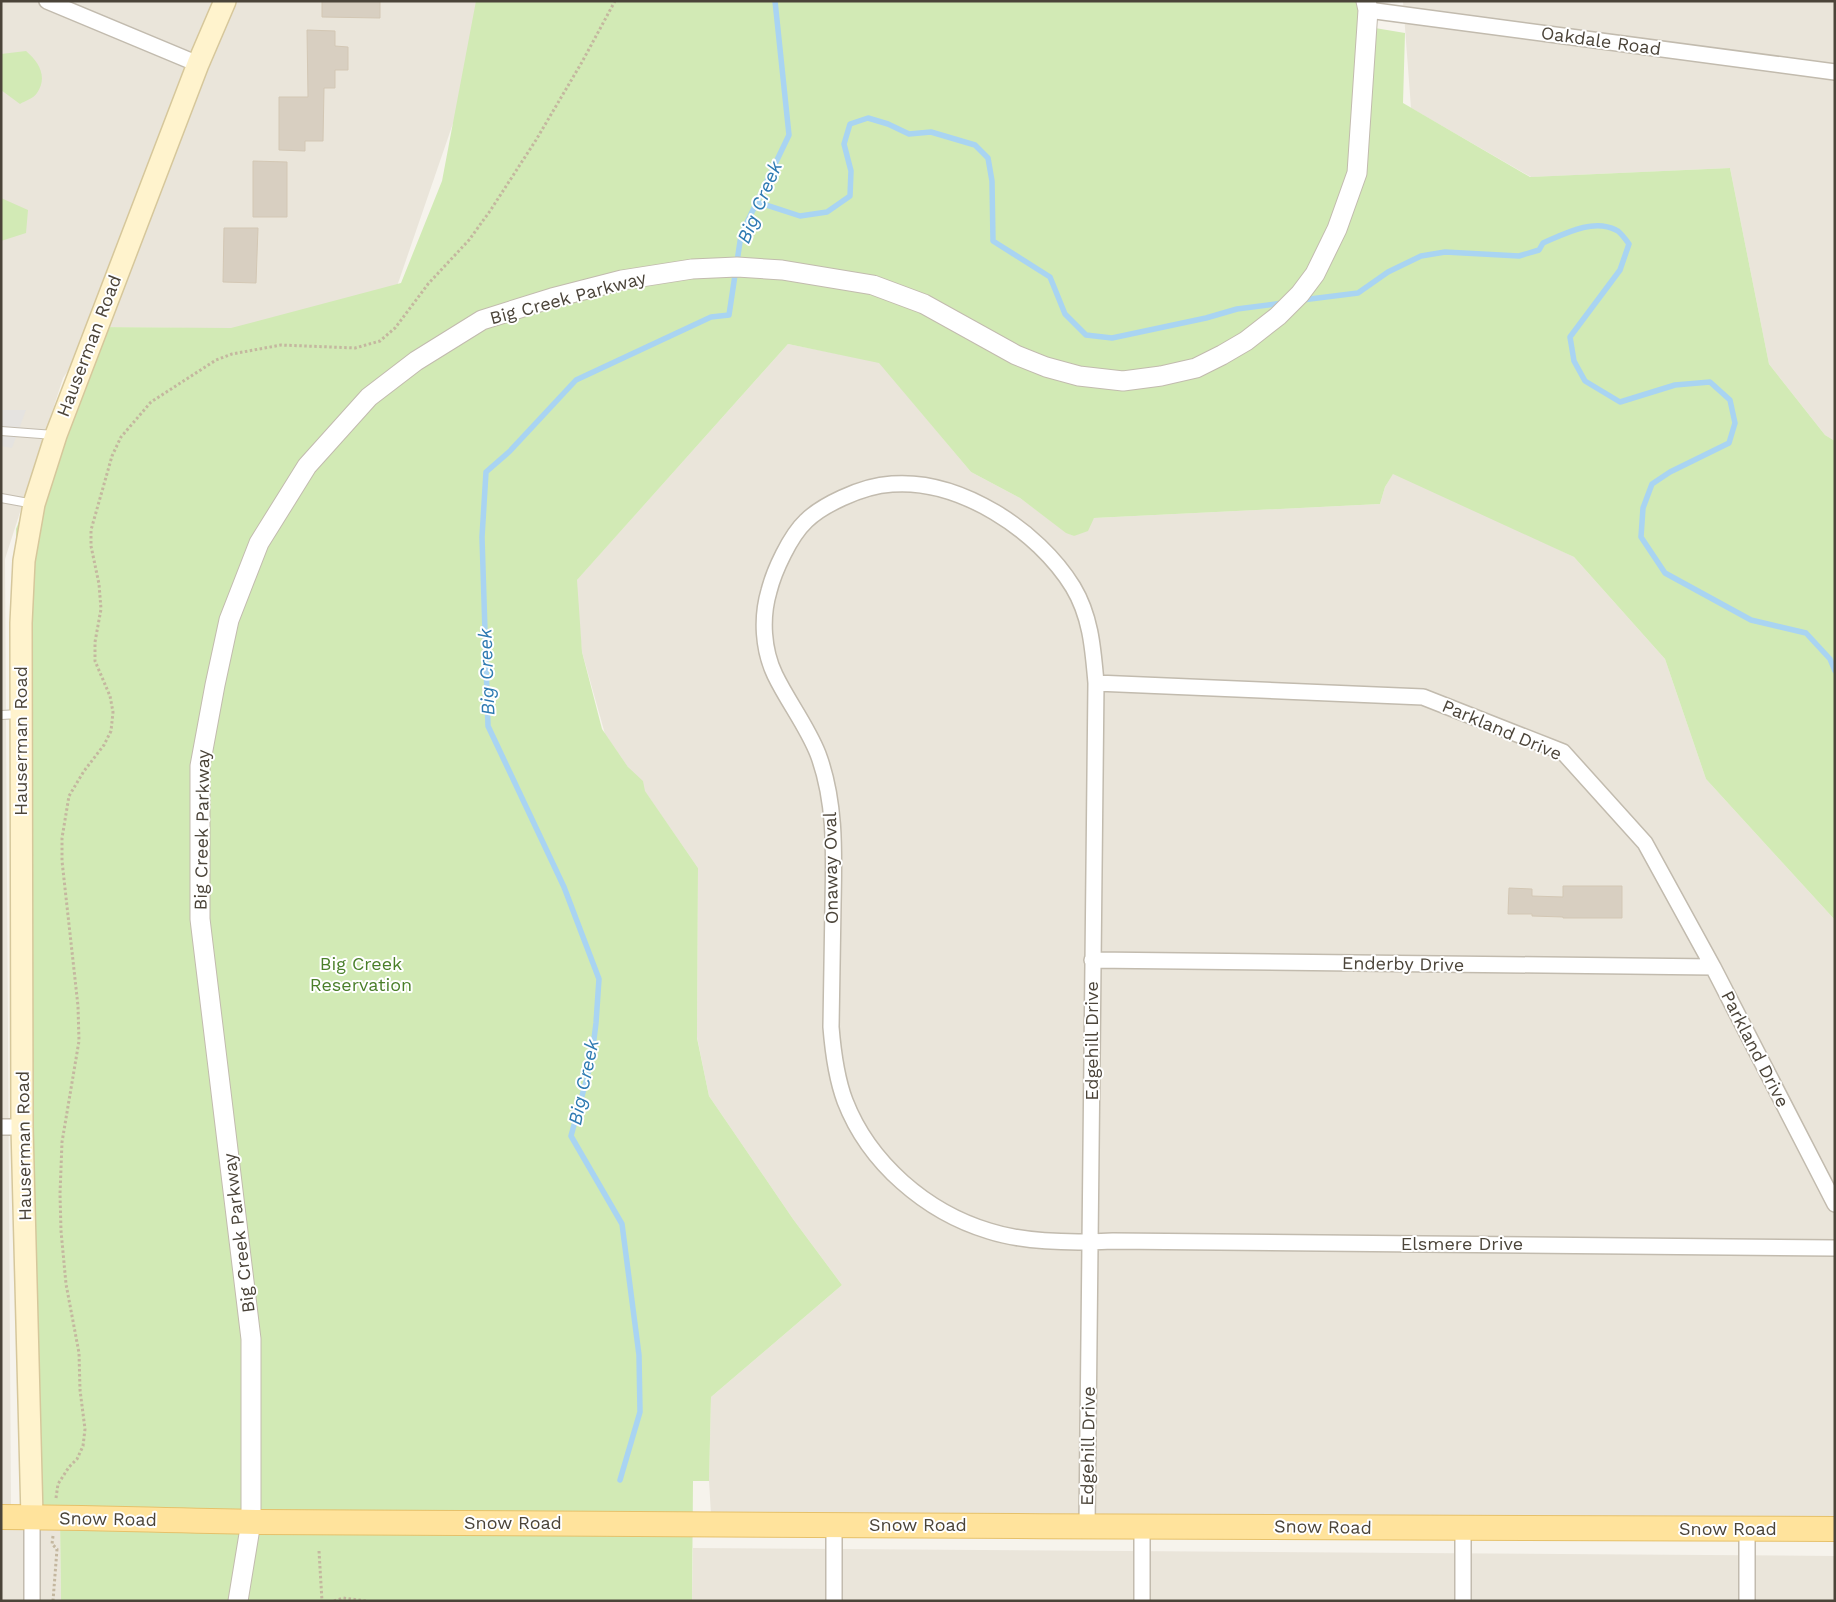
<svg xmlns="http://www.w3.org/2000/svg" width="1836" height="1602" viewBox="0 0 1836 1602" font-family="'Work Sans',sans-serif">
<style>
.residential{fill:#eae5da}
.green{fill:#d2eab5}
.parking{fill:#e5e3e0}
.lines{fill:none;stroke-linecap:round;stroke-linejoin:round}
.stream{stroke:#a9d4f2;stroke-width:5.5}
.building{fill:#d8cfc1;stroke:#d3c7b4}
.service-casing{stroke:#c2bbae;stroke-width:10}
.minor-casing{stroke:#c2bbae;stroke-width:18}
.tertiary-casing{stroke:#c2bbae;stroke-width:21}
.secondary-casing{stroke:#d6c79b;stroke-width:24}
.primary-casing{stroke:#e6c16a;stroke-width:26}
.path{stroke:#c4b79f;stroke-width:3;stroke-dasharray:2.5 2.5;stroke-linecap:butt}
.service{stroke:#fff;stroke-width:8}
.minor{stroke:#fff;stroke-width:15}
.tertiary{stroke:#fff;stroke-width:19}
.secondary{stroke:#fff3cd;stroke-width:21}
.primary{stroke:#ffe39c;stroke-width:24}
.labels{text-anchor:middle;stroke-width:4;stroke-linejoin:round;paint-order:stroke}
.street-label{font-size:18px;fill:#4b4439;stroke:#fff}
.park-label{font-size:18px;fill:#4a7f2a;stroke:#fff}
.water-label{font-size:19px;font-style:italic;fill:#2e7ab2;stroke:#fff}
</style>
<rect width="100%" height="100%" fill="#f6f3ec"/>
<path class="residential" d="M1 1H495L382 330 98 327 63 378 5 559 11 1511H1Z
M1403 1H1835V441L1825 435 1769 364 1730 168 1531 177 1411 108Z
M788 344 879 362 971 472 1020 498 1066 532 1074 536 1094 518 1380 504 1385 487 1395 470 1574 557 1665 659 1706 779 1835 920V1520L711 1514 709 1481 711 1397 842 1285 793 1219 709 1096 697 1037 698 868 605 734 582 652 575 582Z
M1 1527H60L61 1601H1Z
M693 1548 1835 1556V1601H692Z"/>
<path class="green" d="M476 1H1370L1375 28 1405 33 1403 103 1530 177 1730 168 1769 364 1825 435 1835 441V920L1706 779 1665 659 1574 557 1393 474 1385 487 1380 504 1094 518 1088 531 1074 536 1066 533 1020 498 971 472 879 363 788 344 577 580 582 652 602 729 628 767 643 781 645 791 698 868 697 1038 709 1096 793 1219 842 1285 711 1397 709 1481H693L692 1601H61L60 1519H34L16 529 97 327 231 328 401 283 442 181Z
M26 51C39 62 48 77 37 93 34 98 25 101 20 104L1 90V54Z
M1 198 28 210 26 233 1 241Z"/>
<path class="parking" d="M1 410H26L12 448 1 446Z"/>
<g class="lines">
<path class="stream" d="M757 202 800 216 827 212 850 196 851 171 844 144 850 124 868 118 888 124 909 134 931 132 975 145 988 158 992 181 993 241 1050 277 1065 314 1086 335 1112 338 1206 318 1237 309 1283 303
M1302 300 1358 293 1388 272 1421 256 1445 252 1519 256 1539 250 1543 243C1564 234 1593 218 1616 230 1621 232 1625 239 1629 244L1620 270 1570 337 1574 361 1585 381 1620 402 1675 385 1710 382 1730 400 1735 423 1729 443 1670 472 1652 484 1643 508 1641 537 1665 573 1751 620 1806 633 1830 659 1835 671
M620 1480 640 1412 639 1355 622 1224 571 1136 591 1063 596 1023 599 979 564 887 488 726 482 537 486 472 510 451 576 380 711 317 729 315 741 235 789 135 775 1"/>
</g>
<path class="building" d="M322 1H380V18L322 17Z
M307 30 335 31V46L348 47V70H335V88H324L323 141H305V151L279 150V97H308Z
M253 161 287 162V217H253Z
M224 228H258L256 283 223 282Z
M1563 886H1622V918H1563V917L1532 916V914H1508L1509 888 1532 889V896L1563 897Z"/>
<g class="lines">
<defs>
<path id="service" d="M1 431 54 435
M1 498 34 504
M1 715 19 714"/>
<path id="minor" d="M47 1 198 64
M1368 10 1835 72
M1096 683 1423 697 1563 752 1645 843 1713 967 1835 1204
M1092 960 1713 967
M1 1127H22
M32 1517V1601
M1087 1525C1090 1244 1092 963 1096 683 1093 649 1091 617 1073 587 1038 530 960 479 892 484 875 485 857 491 842 498 829 504 816 511 806 521 790 536 774 571 769 591 761 618 763 650 775 675 788 702 807 726 818 754 836 802 834 854 833 904 832 945 832 986 831 1027 833 1052 836 1077 845 1101 869 1163 926 1212 989 1231 1026 1243 1074 1243 1113 1241L1835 1248
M1142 1525V1601
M1747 1529V1601
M834 1601V1525
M1463 1601V1529"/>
<path id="tertiary" d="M238 1601 251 1522V1339L200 919V766L215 685 229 620 259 543 307 466 369 397 416 361 482 320 552 298 622 280 692 269 737 267 782 270 873 285 924 304 1016 355 1046 367 1079 376 1123 381 1161 376 1196 368 1222 355 1246 341 1278 316 1300 294 1315 274 1337 229 1357 173 1368 10 1366 1"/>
<path id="secondary" d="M32 1517 22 1127 21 623 24 561 34 504 56 435 198 64 225 1"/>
<path id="primary" d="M1 1517C87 1517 173 1521 259 1522 784 1524 1310 1529 1835 1529"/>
</defs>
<use href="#service" class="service-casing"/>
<use href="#minor" class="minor-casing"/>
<use href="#tertiary" class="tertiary-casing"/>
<use href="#secondary" class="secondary-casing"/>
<use href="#primary" class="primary-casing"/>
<path class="path" d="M56 1498 58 1484 69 1467 77 1459 83 1446 85 1429 80 1390 79 1353 66 1284 61 1231 60 1194 62 1142 79 1041 78 1006 62 861V838L69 796 84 771 104 745 111 731 113 712 110 696 95 661V642L101 609 99 584 91 546V530L112 456 121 437 151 402 216 360 232 354 281 345 355 348 380 341 395 328 428 284 469 240 490 211 536 140 582 62 615 1
M53 1536 52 1544 57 1549 53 1601
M319 1551 322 1601
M334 1601 343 1598 366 1601"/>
<use href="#service" class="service"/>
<use href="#minor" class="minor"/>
<use href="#tertiary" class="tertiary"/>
<use href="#secondary" class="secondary"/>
<use href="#primary" class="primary"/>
</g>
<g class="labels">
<g class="street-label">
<text transform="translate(1601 41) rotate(8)" y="6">Oakdale Road</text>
<text transform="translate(568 298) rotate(-15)" y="6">Big Creek Parkway</text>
<text transform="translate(89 346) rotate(-69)" y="6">Hauserman Road</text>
<text transform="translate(1502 730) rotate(23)" y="6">Parkland Drive</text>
<text transform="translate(21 741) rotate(-90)" y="6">Hauserman Road</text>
<text transform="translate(202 830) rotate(-89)" y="6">Big Creek Parkway</text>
<text transform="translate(831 868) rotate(-91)" y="6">Onaway Oval</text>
<text transform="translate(1403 964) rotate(1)" y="6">Enderby Drive</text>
<text transform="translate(1092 1041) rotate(-90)" y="6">Edgehill Drive</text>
<text transform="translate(1755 1049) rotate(63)" y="6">Parkland Drive</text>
<text transform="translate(24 1146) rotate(-91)" y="6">Hauserman Road</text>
<text transform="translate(239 1233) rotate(-97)" y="6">Big Creek Parkway</text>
<text x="1462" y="1250">Elsmere Drive</text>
<text transform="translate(1088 1446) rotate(-89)" y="6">Edgehill Drive</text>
<text transform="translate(108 1519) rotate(1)" y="6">Snow Road</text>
<text x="513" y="1529">Snow Road</text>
<text x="918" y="1531">Snow Road</text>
<text transform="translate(1323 1527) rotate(1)" y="6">Snow Road</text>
<text x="1728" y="1535">Snow Road</text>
</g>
<g class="park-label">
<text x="361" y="970">Big Creek<tspan x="361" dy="21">Reservation</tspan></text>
</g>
<g class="water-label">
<text transform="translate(759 202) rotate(-67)" y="7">Big Creek</text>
<text transform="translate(486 672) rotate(-92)" y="7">Big Creek</text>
<text transform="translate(583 1082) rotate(-78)" y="7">Big Creek</text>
</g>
</g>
<rect width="1836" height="1602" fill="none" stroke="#4b4439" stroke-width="5"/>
</svg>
